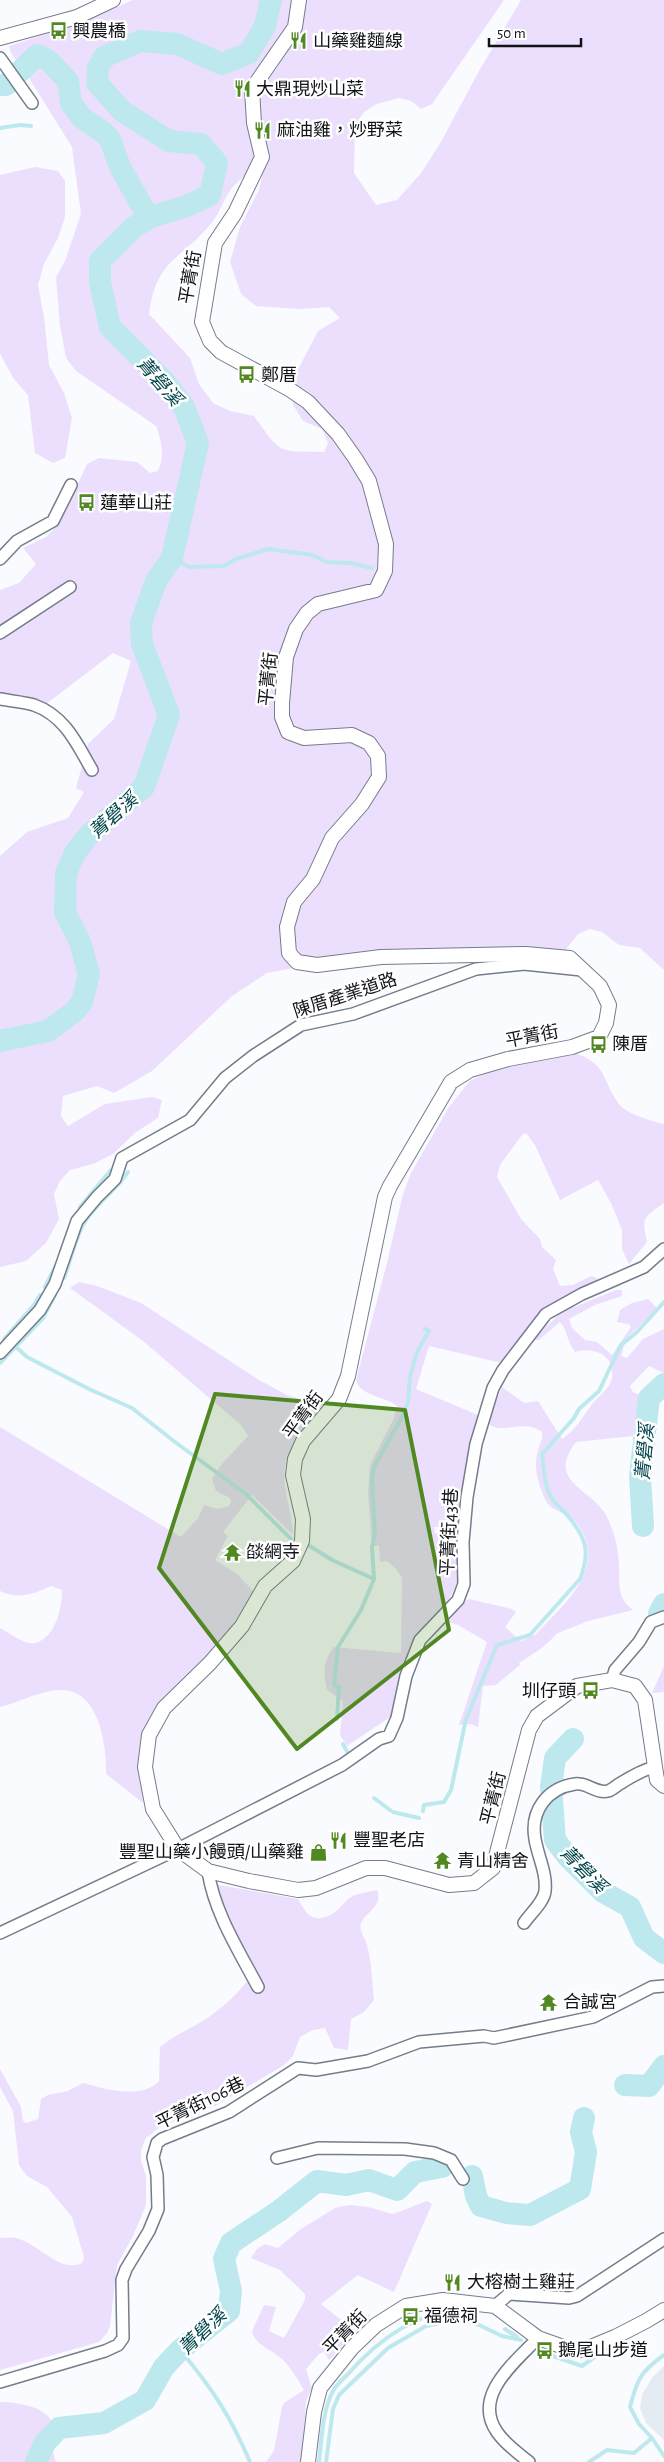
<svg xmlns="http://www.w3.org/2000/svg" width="664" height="2462" viewBox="0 0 664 2462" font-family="'Alegreya Sans','Noto Sans TC',sans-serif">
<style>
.built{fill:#e4ebf3}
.green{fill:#ecdffd;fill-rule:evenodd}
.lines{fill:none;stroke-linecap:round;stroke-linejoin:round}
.stream{stroke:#bde8ee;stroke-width:4}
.river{stroke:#bde8ee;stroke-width:22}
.minor-casing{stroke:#747d8a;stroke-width:14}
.tertiary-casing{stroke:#747d8a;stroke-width:16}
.minor{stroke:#fff;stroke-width:11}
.tertiary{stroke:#fff;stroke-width:14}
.marked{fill:#518822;fill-opacity:0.2;stroke:#518822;stroke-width:4;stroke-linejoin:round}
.labels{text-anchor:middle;stroke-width:5;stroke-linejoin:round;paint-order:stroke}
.poi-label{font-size:18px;fill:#101318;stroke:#fff;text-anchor:start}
.street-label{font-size:18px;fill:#101318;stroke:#fff}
.water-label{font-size:19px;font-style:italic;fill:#03464d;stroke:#fff}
</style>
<rect width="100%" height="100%" fill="#f9fbfe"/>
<path class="built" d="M664 2366V2440L646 2423 640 2408 642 2395 652 2378Z"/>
<path class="green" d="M133 0H504L432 104 421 109 411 101 399 98 377 104 364 112 355 125 354 173 376 205 397 200 422 172 442 140 479 71 521 0H664V970L640 948 619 945 602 932 590 929 578 934 562 954 362 955 267 973 232 996 152 1071 114 1093 97 1086 63 1096 61 1116 68 1126 105 1104 152 1097 162 1100 158 1118 136 1132 113 1154 93 1164 70 1170 60 1181 54 1194 59 1219 46 1243 26 1261 0 1267V856L27 832 68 818 84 792 76 788 88 744 114 719 131 661 113 653 46 704 0 693V590L19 583 36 564 23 548 46 537 60 523 87 464 99 458 137 462 150 473 158 471C165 456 162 442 156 426L76 371 66 358 60 326 56 277 65 261 81 214 72 147 29 78 11 53 9 46 85 21ZM249 172 262 177 259 190 240 227 230 262 241 294 256 306 300 309 329 307 340 318 318 331 293 379V405L303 421 322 429 328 443 324 452C277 451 282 455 254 416L230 411 213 403 199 384 190 358 149 314C156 257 184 259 213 221 221 211 224 198 232 188 237 182 243 177 249 172Z
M35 167 58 171 65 181V217L58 238 44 264 38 285 44 317 49 365 64 393 72 418 65 458 53 463 35 453 28 395 14 379 0 354V175Z
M573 1052C608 1065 600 1076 618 1103 626 1114 651 1121 664 1124V1203C644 1217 641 1217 647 1242L629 1264 622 1249V1230L611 1203 598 1180 560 1200 535 1145 526 1133 522 1135 500 1165 497 1177 521 1219 540 1239 542 1247 556 1260 553 1269 560 1286 573 1285 591 1276 597 1278 598 1281 537 1316 502 1363 429 1346 416 1389 478 1415 468 1452 458 1528 434 1527 435 1533 455 1538 460 1571 457 1584 448 1601 415 1639 393 1715 347 1746 340 1735 343 1701 327 1690C323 1674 323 1660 334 1647L401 1653 402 1578 396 1569 387 1561 380 1562 379 1546H372L368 1493 370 1465 394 1418 397 1406C383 1395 361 1397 356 1380L386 1267 403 1194 411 1173 449 1107 470 1081 486 1073 526 1061Z
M79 1282 97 1286 141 1303 259 1380 287 1395 316 1404C318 1427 292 1440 286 1462 280 1485 293 1512 293 1535L252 1495 223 1532 228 1536 215 1560 237 1574 254 1592 227 1635 144 1731 139 1757 143 1803 106 1774C107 1746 99 1687 59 1690 39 1691 20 1702 0 1707V1628C10 1633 23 1645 35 1643 56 1638 62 1607 62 1590L51 1586C33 1594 19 1600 0 1591V1427L181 1537 198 1518 204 1505 218 1509 229 1506 231 1501 230 1498 216 1491 212 1479 220 1466 248 1436 242 1426 143 1341 70 1288Z
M616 1290H622V1296L595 1305 569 1319 572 1328 585 1340 597 1342 612 1355 631 1327 629 1324 617 1322 620 1310 632 1303 648 1299 657 1308 626 1339 621 1356 627 1358 643 1339 664 1329V1373L649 1366 630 1386 633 1392 640 1395V1400L633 1436 576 1442C544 1484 595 1488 608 1519 615 1534 618 1548 619 1564 620 1576 617 1588 623 1599 625 1603 629 1607 633 1610L588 1621 558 1633 542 1648 519 1663 520 1665 496 1685 483 1686 478 1727 471 1724 459 1725 487 1642 458 1625 448 1622 460 1603 469 1599 512 1609 516 1612 505 1627 521 1641 536 1634C565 1603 611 1566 575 1521 567 1511 551 1513 545 1499 538 1483 533 1467 538 1450 540 1443 543 1439 542 1432 524 1418 500 1436 488 1423L502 1387 524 1403 538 1401 562 1439C575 1431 581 1419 590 1407 600 1392 617 1387 611 1366 610 1361 606 1357 602 1354 593 1350 585 1349 575 1352 567 1342 568 1331 560 1322L539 1340H535V1337L562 1312Z
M664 1666V1692L652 1693Z
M213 1884 298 1899C307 1917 316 1925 335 1912 342 1907 346 1899 353 1896 360 1893 369 1892 377 1890 383 1906 367 1911 361 1923 358 1931 366 1938 367 1945 372 1963 372 1982 374 2000L364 2012 351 2019 348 2050 334 2048 325 2028 313 2030 300 2037 293 2056 284 2065 217 2105 161 2126 146 2138 141 2150V2160L146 2176V2205L133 2236 117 2265 110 2326 107 2333 99 2342 0 2370V2238C5 2238 11 2237 16 2238 38 2243 60 2274 82 2263L84 2257 72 2217 47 2187 27 2176 19 2165 13 2111 0 2087V2069L21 2107 23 2121 26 2123 38 2119 41 2099 48 2095 68 2091 83 2083C104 2089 142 2100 159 2081L160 2047C177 2033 196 2027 213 2014 226 2004 239 1992 249 1979Z
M427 2201 432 2204 394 2292 358 2275 321 2304 346 2324 371 2314 329 2360 324 2352 319 2354 306 2369 311 2386H313L306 2401 302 2462H266L274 2451 282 2407 284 2403 304 2390C298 2380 292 2369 283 2360 273 2350 255 2346 252 2331L264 2305 276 2307 269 2331 284 2338 305 2300V2294L280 2270 251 2258 257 2249 265 2244 278 2248 301 2229 335 2208 350 2205 368 2207 393 2214Z
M0 2402C16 2402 52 2407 53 2427 54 2440 51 2449 56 2462H0Z"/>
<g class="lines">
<path class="stream" d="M0 128 20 125 31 126
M172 558 189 567 224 566 236 559 268 549 312 555 327 562 351 563 372 568
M80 1207 111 1170
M64 1278C71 1260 75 1239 84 1223 96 1203 116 1191 128 1172
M45 1287 55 1267
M4 1339 34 1305 40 1295
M16 1347 27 1357 89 1389 132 1408 175 1442 246 1494 291 1539
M0 1363 43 1318 55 1295
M308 1545 332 1560 374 1579
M337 1719 339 1687 334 1685 338 1647 361 1610 374 1579 372 1547 375 1533 372 1481 374 1467 402 1417 408 1402 410 1377 417 1352 429 1331 425 1329
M343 1744 350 1757
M374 1798 390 1810
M423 1811 424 1805 444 1802 451 1790 466 1719 497 1645 530 1635 580 1579C591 1552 586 1538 568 1516 563 1510 556 1505 552 1499 544 1486 544 1468 542 1454L574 1418 579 1409 599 1391 621 1345 636 1333 664 1302
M393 1812 419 1818
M505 2329 517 2337
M180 2350C212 2388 231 2417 250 2462
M550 2355 582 2366 606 2349
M652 2438 664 2456
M319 2462C322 2438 322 2412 333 2391 336 2385 343 2379 348 2374 377 2341 420 2307 466 2313
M326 2462 333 2409 339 2395 388 2348 426 2326 460 2319 479 2325 502 2336 521 2340
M589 2462 607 2450 634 2453 652 2438 639 2424 630 2407C637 2380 640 2372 664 2355"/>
<path class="river" d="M0 85H6L37 55 48 60 68 81 71 103 82 118 103 132 110 139 120 167 143 208 151 217
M0 1041 48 1031 75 1011 82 1002 89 974 80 942 65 912 66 873 75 853 88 836 144 787 169 715 142 644 141 623 156 581 172 558 198 443 184 407 164 381 110 327 100 282V261L134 227 151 217 187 206 210 195 217 163 201 144 169 141 122 111 97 83 98 68 104 57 140 41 177 44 222 64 249 53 265 26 271 0
M643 1526 640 1476 649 1398 664 1384
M659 1613 664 1604
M573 1739 555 1758 551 1787 555 1840 568 1857 603 1892 630 1907 644 1938 664 1953
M625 2085 649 2086 664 2066
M472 2176 476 2196 481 2206 506 2213 530 2215 580 2189 586 2152 581 2132 584 2118
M36 2462 45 2443 59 2428 104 2423 145 2400 164 2367 180 2350 229 2311 231 2291 224 2259 231 2243 279 2211 317 2181 346 2185 369 2180 397 2190 415 2172 442 2167"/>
<defs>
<path id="minor" d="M0 58 32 103
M0 559 17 541 53 521 71 485
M0 633 70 587
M0 699C11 701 24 702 34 705 65 716 77 744 92 770
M0 1353 40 1310 55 1284 77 1221 97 1197 115 1179 122 1158 190 1120 225 1078 253 1056 301 1025 353 1014 476 969 524 964 582 970
M612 1680 615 1670 639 1642 651 1622 664 1617
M208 1871C214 1912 239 1951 258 1987
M524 1923C530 1914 544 1902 545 1891 547 1873 538 1857 535 1839 530 1811 547 1788 575 1784 587 1782 596 1794 608 1791 612 1790 617 1785 621 1783 632 1776 642 1770 655 1767
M0 1933 178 1849 342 1765 379 1739 389 1736 397 1718 406 1676 420 1640 458 1600 464 1584 463 1542 467 1497 476 1444 493 1388 503 1370 546 1314 582 1294 644 1267 664 1249
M277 2158 318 2148 405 2149 434 2153 451 2160 463 2179
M495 2306 509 2294 569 2298 577 2296 664 2239
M0 2382 105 2351 118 2345 123 2338 122 2280 126 2269 149 2231 158 2209 157 2175 153 2157 157 2143 162 2139 229 2112 298 2068 316 2070 368 2061 419 2042 484 2036 494 2038 593 2017 652 1987 664 1986
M529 2462C518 2453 505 2444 497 2432 472 2396 514 2363 538 2338"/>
<path id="tertiary" d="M299 0 295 27 252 89 254 123 262 157 235 213 215 243 202 322 210 341 221 352 289 389 308 402 338 434 355 458 369 481 386 544 385 571 376 590 318 604 307 613 296 629 286 657 282 703V717L288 732 304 738 352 735 369 743 378 756 379 777 362 804 332 838 313 879 294 902 287 927 289 953 297 962 317 965 381 957 526 954 570 958 600 986 609 1005 606 1023 599 1037 572 1047 508 1059 470 1070 451 1082 390 1186 385 1197 348 1376 339 1399 303 1441 295 1459 293 1475 303 1519 302 1541 293 1561 265 1586 242 1626 210 1663 164 1708 149 1735 145 1767 153 1809 178 1849 208 1871 249 1881 298 1890 316 1888 366 1868H385L449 1885 474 1883 493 1868 529 1730 537 1716 577 1686 612 1680 635 1686 645 1700 657 1780 664 1786
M0 38 77 17 113 0
M308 2462 314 2412 320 2388 352 2348 376 2325 406 2306 443 2300 495 2306 538 2338 575 2351 586 2349 615 2337 646 2321 664 2310"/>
</defs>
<use href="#minor" class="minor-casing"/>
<use href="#tertiary" class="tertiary-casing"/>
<use href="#minor" class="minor"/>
<use href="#tertiary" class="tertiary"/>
</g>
<path class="marked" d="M215 1394 405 1410 449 1630 297 1749 159 1568Z"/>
<defs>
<symbol id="bus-bare" viewBox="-9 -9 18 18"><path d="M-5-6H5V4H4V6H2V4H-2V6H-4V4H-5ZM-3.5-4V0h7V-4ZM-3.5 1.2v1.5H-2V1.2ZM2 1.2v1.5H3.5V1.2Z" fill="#518822" stroke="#fff" stroke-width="2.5" paint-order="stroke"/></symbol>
<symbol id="restaurant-bare" viewBox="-9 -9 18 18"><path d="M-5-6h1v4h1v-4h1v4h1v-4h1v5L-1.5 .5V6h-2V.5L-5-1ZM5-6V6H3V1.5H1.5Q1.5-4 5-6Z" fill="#518822" stroke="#fff" stroke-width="2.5" paint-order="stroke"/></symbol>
<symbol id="temple-bare" viewBox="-9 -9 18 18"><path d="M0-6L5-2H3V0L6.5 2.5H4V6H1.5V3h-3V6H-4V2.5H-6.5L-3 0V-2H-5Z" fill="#518822" stroke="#fff" stroke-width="2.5" paint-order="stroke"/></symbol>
<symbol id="shop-bare" viewBox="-9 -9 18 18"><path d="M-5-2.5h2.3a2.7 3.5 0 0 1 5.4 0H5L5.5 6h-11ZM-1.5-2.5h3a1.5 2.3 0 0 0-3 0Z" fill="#518822" stroke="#fff" stroke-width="2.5" paint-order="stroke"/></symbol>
</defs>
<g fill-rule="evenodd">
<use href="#bus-bare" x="46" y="18" width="25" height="25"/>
<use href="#restaurant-bare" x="286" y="28" width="25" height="25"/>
<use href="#restaurant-bare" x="230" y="76" width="25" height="25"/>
<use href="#restaurant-bare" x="250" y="118" width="25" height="25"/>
<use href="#bus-bare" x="234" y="362" width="25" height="25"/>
<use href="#bus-bare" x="74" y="490" width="25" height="25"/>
<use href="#bus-bare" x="586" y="1032" width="25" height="25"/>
<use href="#temple-bare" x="220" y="1540" width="25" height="25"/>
<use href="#bus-bare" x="578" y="1678" width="25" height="25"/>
<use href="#restaurant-bare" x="326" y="1828" width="25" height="25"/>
<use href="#shop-bare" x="306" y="1840" width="25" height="25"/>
<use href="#temple-bare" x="430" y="1848" width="25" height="25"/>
<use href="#temple-bare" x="536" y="1990" width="25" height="25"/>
<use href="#restaurant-bare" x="440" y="2270" width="25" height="25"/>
<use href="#bus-bare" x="398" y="2304" width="25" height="25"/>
<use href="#bus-bare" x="532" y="2338" width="25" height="25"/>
</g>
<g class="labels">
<g class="poi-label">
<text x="72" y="37">興農橋</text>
<text x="313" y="47">山藥雞麵線</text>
<text x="256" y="95">大鼎現炒山菜</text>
<text x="277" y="136">麻油雞，炒野菜</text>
<text x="261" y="381">鄭厝</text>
<text x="100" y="509">蓮華山莊</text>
<text x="612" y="1050">陳厝</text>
<text x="246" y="1558">燄網寺</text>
<text x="576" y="1697" text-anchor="end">圳仔頭</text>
<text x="353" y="1846">豐聖老店</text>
<text x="304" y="1858" text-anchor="end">豐聖山藥小饅頭/山藥雞</text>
<text x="457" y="1867">青山精舍</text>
<text x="563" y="2008">合誠宮</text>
<text x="467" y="2288">大榕樹土雞莊</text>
<text x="424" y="2322">福德祠</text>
<text x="558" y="2356">鵝尾山步道</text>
</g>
<g class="street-label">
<text transform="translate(190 277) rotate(-80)" y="6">平菁街</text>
<text transform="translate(268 679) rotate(-84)" y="6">平菁街</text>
<text transform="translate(345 995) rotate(-18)" y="6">陳厝產業道路</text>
<text transform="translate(532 1036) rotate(-11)" y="6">平菁街</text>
<text transform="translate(303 1415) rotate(-54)" y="6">平菁街</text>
<text transform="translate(449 1532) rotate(-87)" y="6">平菁街43巷</text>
<text transform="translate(493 1798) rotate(-76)" y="6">平菁街</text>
<text transform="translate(200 2103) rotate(-26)" y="6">平菁街106巷</text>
<text transform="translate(345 2332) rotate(-46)" y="6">平菁街</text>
</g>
<g class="water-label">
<text transform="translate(160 381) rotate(49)" y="7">菁礐溪</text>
<text transform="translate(113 815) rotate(-42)" y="7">菁礐溪</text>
<text transform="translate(644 1452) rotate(-85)" y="7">菁礐溪</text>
<text transform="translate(584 1869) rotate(46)" y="7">菁礐溪</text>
<text transform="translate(202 2331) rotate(-44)" y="7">菁礐溪</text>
</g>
</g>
<path d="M489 38v8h92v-8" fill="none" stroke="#101318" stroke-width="2.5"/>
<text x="497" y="38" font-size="15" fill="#101318" stroke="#ffffff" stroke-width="4" paint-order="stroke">50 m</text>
</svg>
